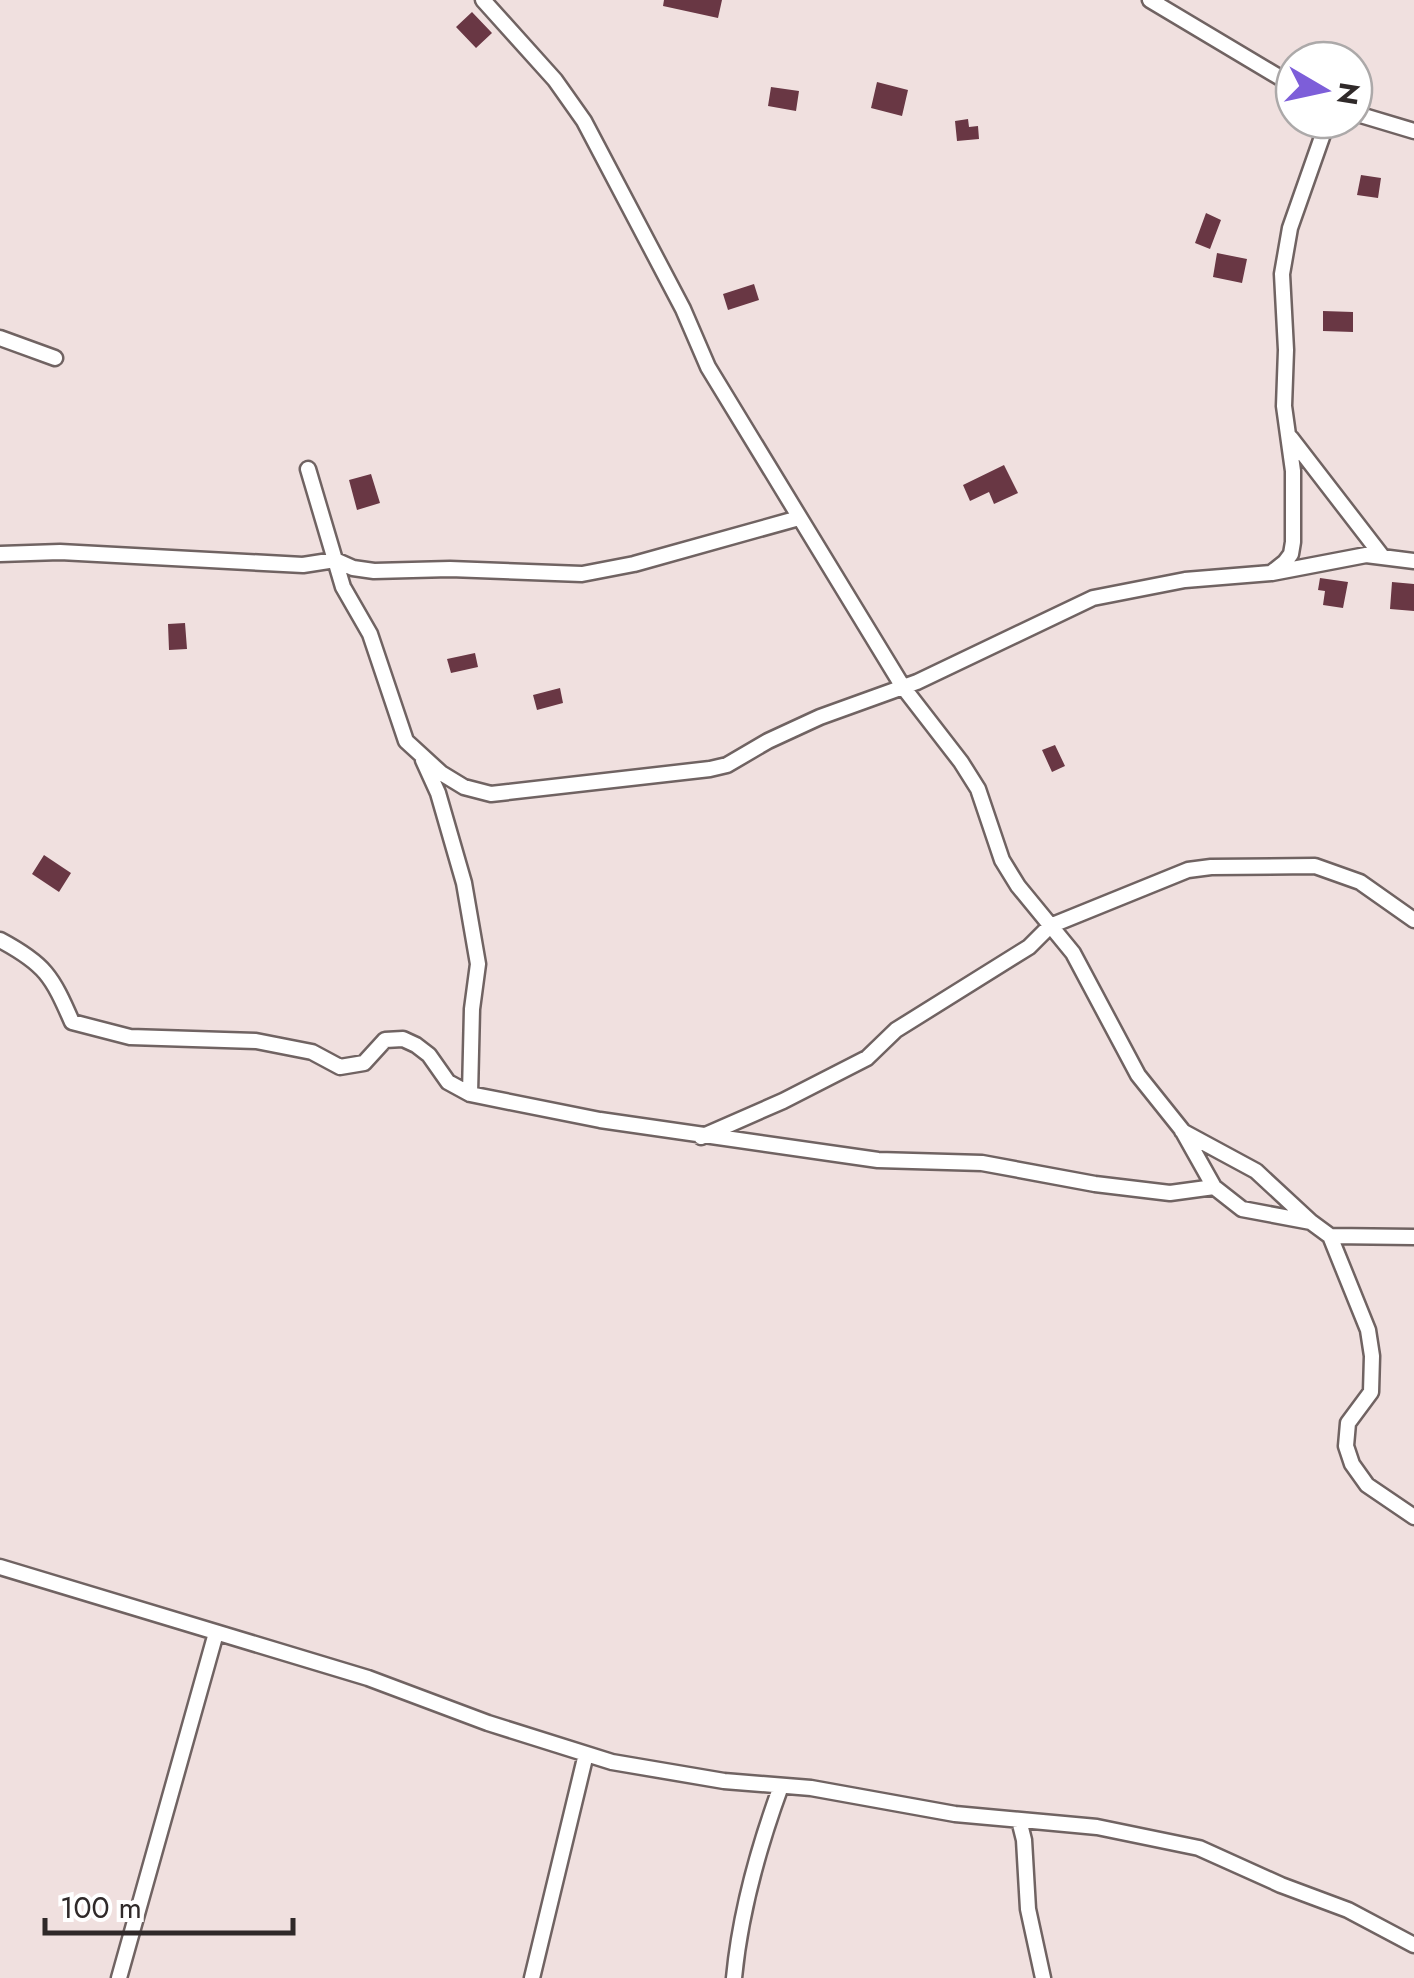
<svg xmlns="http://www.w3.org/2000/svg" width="1414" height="1978" viewBox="0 0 1414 1978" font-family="Jost,sans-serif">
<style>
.building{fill:#693744}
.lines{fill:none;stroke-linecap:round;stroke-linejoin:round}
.street-casing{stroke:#706362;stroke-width:19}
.street{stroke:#fff;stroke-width:14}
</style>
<rect width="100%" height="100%" fill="#f0e0df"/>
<path class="building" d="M664 0H722L718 18 663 6Z
M472 12 492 33 476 48 456 27Z
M877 82 908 90 902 116 871 108Z
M771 87 799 91 796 111 768 106Z
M968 119 969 127 978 126 979 139 957 141 955 121Z
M1361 175 1381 178 1378 198 1357 195Z
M1206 213 1221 220 1210 249 1195 243Z
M1217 253 1247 259 1242 283 1213 277Z
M754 284 759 300 728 310 723 294Z
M1323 311 1353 312V332L1323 331Z
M1004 465 1018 493 994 504 989 492 970 501 963 485Z
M371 474 380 503 357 510 349 480Z
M1320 578 1348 582 1343 608 1323 605 1325 591 1318 590Z
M1392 582 1414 584V611L1390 609Z
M185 623 187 649 169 650 168 624Z
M475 653 478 667 451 673 447 659Z
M560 688 563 703 537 710 533 695Z
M1055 745 1065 766 1052 772 1042 750Z
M44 855 71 873 59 892 32 874Z"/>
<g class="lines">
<defs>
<path id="street" d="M483 0 555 80 584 121 683 309 708 367 903 687 961 762 978 789 1002 860 1018 886 1073 953 1138 1075 1182 1130 1214 1187 1242 1209 1311 1222
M1150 0 1294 86
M1354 113 1414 131
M0 338 55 358
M1291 438 1382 556
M308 469 343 587 370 634 406 741 441 773 464 787 491 794 710 769 727 765 768 741 820 717 917 682 1093 598 1185 580 1271 573 1285 562 1291 554 1293 542V471L1284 406 1286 350 1282 274 1290 228 1328 120
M0 554 60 552 303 565 335 560 353 568 374 571 450 569 582 574 634 564 799 518
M1272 573 1366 555 1414 561
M423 760 438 793 464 883 478 964 472 1009 470 1094
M0 940C45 964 52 976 72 1022L130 1037 256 1041 312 1052 340 1067 364 1063 385 1040 403 1039 416 1045 429 1055 448 1082 470 1094 600 1120 878 1160 982 1163 1095 1184 1170 1193 1214 1187
M1182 1131 1256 1171 1311 1222 1330 1236 1368 1330 1372 1356 1371 1392 1348 1423 1346 1446 1352 1464 1367 1485 1414 1517
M701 1137 783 1101 867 1058 896 1030 1029 947 1050 926 1188 870 1211 867 1315 866 1360 882 1414 920
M1330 1236 1414 1237
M0 1567 368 1678 488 1723 612 1762 724 1781 811 1788 955 1814 1097 1827 1199 1848 1281 1885 1348 1910 1414 1945
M1019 1820 1024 1840 1028 1909 1043 1978
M119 1978 216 1633
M532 1978 586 1754
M734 1978C740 1914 759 1846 781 1786"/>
</defs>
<use href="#street" class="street-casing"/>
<use href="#street" class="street"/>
</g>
<g transform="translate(1324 90) rotate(99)"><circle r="48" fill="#ffffff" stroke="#aca9a9" stroke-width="2.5"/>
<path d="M0-8L18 38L0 25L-18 38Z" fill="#7d5ed9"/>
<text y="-15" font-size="28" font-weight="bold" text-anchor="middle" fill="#2f2929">N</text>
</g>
<path d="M45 1918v15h248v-15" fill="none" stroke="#2f2929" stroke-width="5"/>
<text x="60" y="1918" font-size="30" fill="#2f2929" stroke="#ffffff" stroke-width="8" paint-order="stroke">100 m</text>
</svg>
